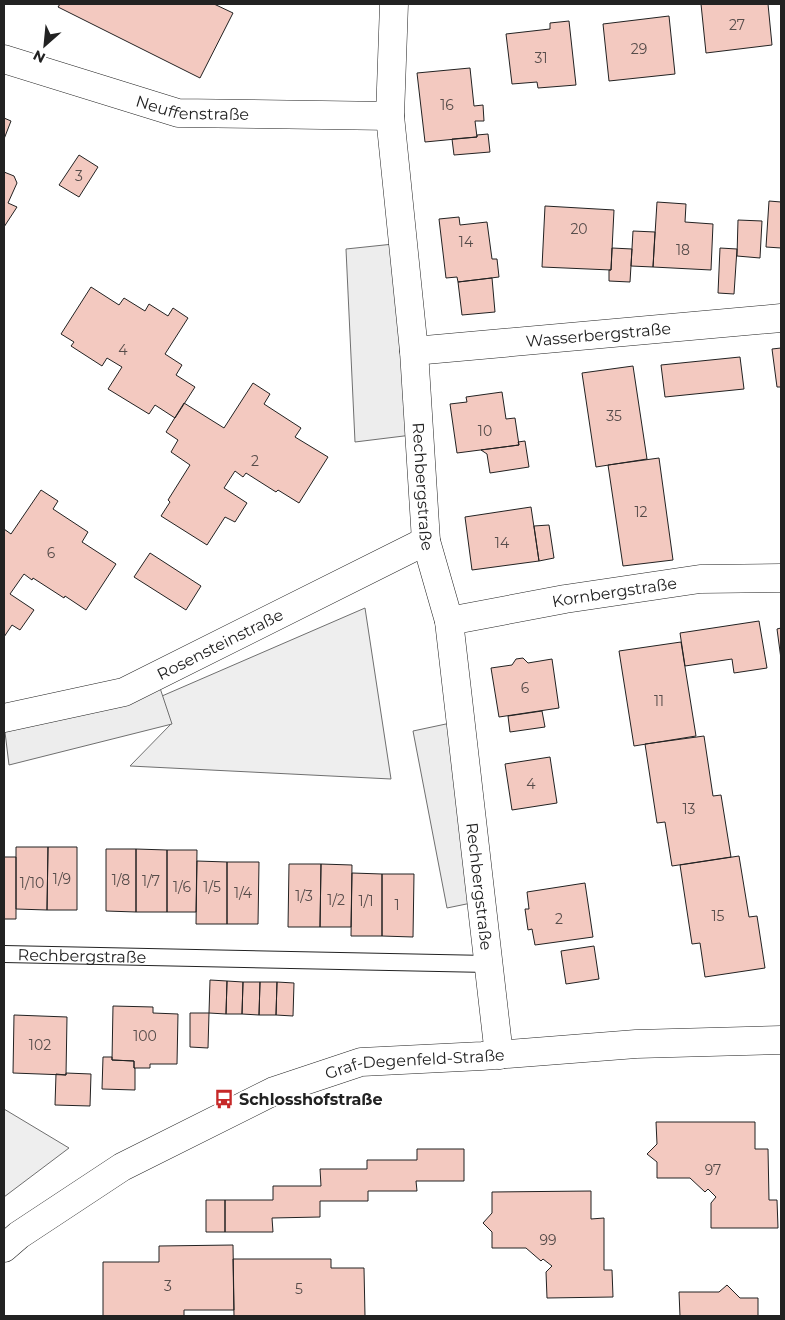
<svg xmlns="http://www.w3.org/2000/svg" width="785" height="1320" viewBox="0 0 785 1320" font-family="Montserrat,sans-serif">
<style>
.green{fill:#eee;stroke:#6f6f6f}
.parking{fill:#ededed;stroke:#6f6f6f}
.building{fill:#f3c9c0;stroke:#222}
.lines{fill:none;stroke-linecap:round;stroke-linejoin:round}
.service-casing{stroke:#222;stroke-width:18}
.minor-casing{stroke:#222;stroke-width:29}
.service{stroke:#fff;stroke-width:16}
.minor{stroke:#fff;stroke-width:28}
.labels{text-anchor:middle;stroke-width:4;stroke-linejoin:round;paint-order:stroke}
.number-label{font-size:14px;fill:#564c4a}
.street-label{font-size:16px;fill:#222;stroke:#fff}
.poi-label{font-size:16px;font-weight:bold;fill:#222;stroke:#fff;text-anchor:start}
</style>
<rect width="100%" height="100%" fill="#fff"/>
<path class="green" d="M365 608 391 779 130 766 171 724 162 696Z
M4 1109 69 1148 4 1197Z"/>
<path class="parking" d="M403 243 420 434 355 442 346 249Z
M156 676 172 724 9 765 4 724Z
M460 721 481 901 447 908 413 731Z"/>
<path class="building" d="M60 4H214L233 13 200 78 58 7Z
M701 4H768L772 45 706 53Z
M669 16 675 74 609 81 603 24Z
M569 21 576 85 538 88 537 82 512 84 506 34 550 29V23Z
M470 68 474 106 483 105 484 121H475L477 137 425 142 417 73Z
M4 118 11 121 4 139Z
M488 134 490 152 454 155 452 139 477 137V135Z
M79 155 98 167 79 197 59 185Z
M4 172 14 176 17 183 8 203 17 207 4 227Z
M769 201 781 202V248L766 247Z
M657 202 686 204 685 222 713 224 711 270 653 267Z
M545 206 614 210 611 270 542 267Z
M459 217 460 225 487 222 492 259H497L499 277 458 282 457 277 446 278 439 219Z
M738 220 762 221 760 258 737 256Z
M633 231 655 232 653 267 631 266Z
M612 248 632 249 630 282 609 281V270H611Z
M720 248 737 249 734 294 718 293Z
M492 278 495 312 462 315 458 282Z
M91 287 119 305 124 298 145 311 149 304 168 316 173 308 188 318 165 354 182 365 176 375 195 387 175 418 155 405 149 414 108 389 122 367 107 358 102 366 71 346 74 342 61 334Z
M781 348V387H777L772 349Z
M740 357 744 389 665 397 661 365Z
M633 366 647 459 596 467 582 373Z
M253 383 270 394 264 404 301 428 295 437 328 457 299 503 278 490 276 492 246 473 243 477 235 471 224 488 247 503 235 522 225 517 207 545 161 516 170 502 168 500 190 465 171 452 178 440 166 432 184 403 224 428Z
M502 392 506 419 515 418 519 445 457 453 450 404 467 402 466 397Z
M525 441 529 467 490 473 487 454 481 450 519 445 518 442Z
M659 458 673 560 623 566 608 465Z
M41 490 58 501 53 509 88 532 82 542 116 564 86 610 65 596 64 598 33 578 32 580 24 574 10 594 34 610 20 630 12 625 4 637V529L11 534Z
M531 507 539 561 472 570 465 517Z
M549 525 554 558 539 561 534 526Z
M150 553 201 586 186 610 134 577Z
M759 621 767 668 734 673 732 659 685 666 680 633Z
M781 628V659L777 629Z
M681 642 696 736 634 746 619 651Z
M523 658 528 663 552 659 559 708 499 717 491 668 512 665 516 659Z
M542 711 545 727 510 732 508 716Z
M704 736 713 796 721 795 731 857 672 866 665 822 657 823 645 744Z
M550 757 557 803 512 810 505 764Z
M16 847H48L47 910 16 909Z
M48 847H77V910H47Z
M106 849H136V912L106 911Z
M136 849 167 850V912H136Z
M167 850H197L196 912H167Z
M739 856 749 917 757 916 765 968 705 977 700 943 692 944 680 865Z
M4 857H16V919H4Z
M197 861 227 862V924H196Z
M227 862H259L258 924H227Z
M289 864H321L320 927H288Z
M321 864 352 865 351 927H320Z
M352 873 382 874V936H351Z
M382 874H414L413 937 382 936Z
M585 883 593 937 535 945 532 929 528 930 525 909H529L527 892Z
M594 946 599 979 566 984 561 951Z
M210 980 227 981 226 1014 209 1013Z
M227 981 243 982 242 1014H226Z
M243 982H260L259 1015 242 1014Z
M260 982H277L276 1015H259Z
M277 982 294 983 293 1016 276 1015Z
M113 1006 153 1007V1013L178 1014 177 1064H150V1068H134V1061L112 1060Z
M190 1013H209L208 1048 190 1047Z
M14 1015 67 1017 66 1075 13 1073Z
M103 1057H112V1060L134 1061V1068H135V1090L102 1089Z
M66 1073 91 1074 90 1106 55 1105 56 1074 66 1075Z
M656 1122H755V1149H768L769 1200H777L778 1228H711V1203L716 1197 708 1189 705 1192 690 1178H657V1162L647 1154 657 1144Z
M417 1149H464V1181H416L417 1191H368V1201H320V1217L272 1218 273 1232H225V1200H273V1186H321L320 1169H367V1160H417Z
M591 1191V1219L604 1218V1270H612L613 1297 547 1298 546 1272 552 1266 543 1259 541 1261 526 1248H492V1232L483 1223 492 1213V1192Z
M206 1200H225V1232H206Z
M233 1245 234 1310H184V1316H103V1262H159V1246Z
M233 1259H331V1268H364L365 1316H234Z
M727 1285 740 1298H758V1316H680L679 1292H719Z"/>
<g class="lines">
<defs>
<g id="service">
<path id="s1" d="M4 954 488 964"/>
</g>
<g id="minor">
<path id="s2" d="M394 4 390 116 414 351 426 541 449 621 499 1055"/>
<path id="s3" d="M4 59 178 113 390 116"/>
<path id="s4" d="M414 351 781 318"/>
<path id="s5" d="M449 621 565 599 700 579 781 578"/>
<path id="s6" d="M4 718 124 692 426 541"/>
<path id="s7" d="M4 1248 19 1235 122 1167 274 1091 361 1062 482 1056 636 1044 781 1040"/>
</g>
</defs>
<use href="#service" class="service-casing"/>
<use href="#minor" class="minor-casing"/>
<use href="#service" class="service"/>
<use href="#minor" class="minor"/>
</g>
<defs>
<symbol id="bus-bare" viewBox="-9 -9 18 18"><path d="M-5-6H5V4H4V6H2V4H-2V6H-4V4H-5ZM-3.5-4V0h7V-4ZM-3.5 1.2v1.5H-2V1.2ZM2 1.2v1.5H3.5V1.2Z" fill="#c62828" stroke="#fff" stroke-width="2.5" paint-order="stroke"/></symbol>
</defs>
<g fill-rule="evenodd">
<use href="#bus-bare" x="210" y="1085" width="28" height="28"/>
</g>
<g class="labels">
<g class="number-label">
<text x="737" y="30">27</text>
<text x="639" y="54">29</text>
<text x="541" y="63">31</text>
<text x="447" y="110">16</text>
<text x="79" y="181">3</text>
<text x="579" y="234">20</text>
<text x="466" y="247">14</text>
<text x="683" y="255">18</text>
<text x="123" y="355">4</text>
<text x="614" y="421">35</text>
<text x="485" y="436">10</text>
<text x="255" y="466">2</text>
<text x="641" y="517">12</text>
<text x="502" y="548">14</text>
<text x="51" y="558">6</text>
<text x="525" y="693">6</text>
<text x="659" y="706">11</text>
<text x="531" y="789">4</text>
<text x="689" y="814">13</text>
<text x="62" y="884">1/9</text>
<text x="121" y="885">1/8</text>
<text x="151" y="886">1/7</text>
<text x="32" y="888">1/10</text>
<text x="182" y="892">1/6</text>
<text x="212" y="892">1/5</text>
<text x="243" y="898">1/4</text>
<text x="304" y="901">1/3</text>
<text x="336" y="905">1/2</text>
<text x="366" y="906">1/1</text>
<text x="397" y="910">1</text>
<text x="718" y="921">15</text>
<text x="559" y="924">2</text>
<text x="145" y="1041">100</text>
<text x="40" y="1050">102</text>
<text x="713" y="1175">97</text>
<text x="548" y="1245">99</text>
<text x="168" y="1291">3</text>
<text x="299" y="1294">5</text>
</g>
<g class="street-label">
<text dy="6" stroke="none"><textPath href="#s3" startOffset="196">Neuffenstraße</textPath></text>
<text dy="6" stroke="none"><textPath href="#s4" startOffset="185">Wasserbergstraße</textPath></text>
<text dy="6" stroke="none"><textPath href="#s2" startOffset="484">Rechbergstraße</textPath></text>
<text dy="6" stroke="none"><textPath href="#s5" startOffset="168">Kornbergstraße</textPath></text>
<text dy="6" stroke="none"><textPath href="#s6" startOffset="230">Rosensteinstraße</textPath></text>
<text dy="6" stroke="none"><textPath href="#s2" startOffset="889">Rechbergstraße</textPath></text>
<text dy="6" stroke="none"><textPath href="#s1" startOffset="78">Rechbergstraße</textPath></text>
<text dy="6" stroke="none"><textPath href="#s7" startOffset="458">Graf-Degenfeld-Straße</textPath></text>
</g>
<g class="poi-label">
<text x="239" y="1105">Schlosshofstraße</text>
</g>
</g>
<rect width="785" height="1320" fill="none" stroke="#222222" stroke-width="10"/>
<g transform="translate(45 45) rotate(207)" stroke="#ffffff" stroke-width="4" paint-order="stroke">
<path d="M0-4L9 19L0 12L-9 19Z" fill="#222222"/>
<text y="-8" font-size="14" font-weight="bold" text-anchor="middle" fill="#222222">N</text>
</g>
</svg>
